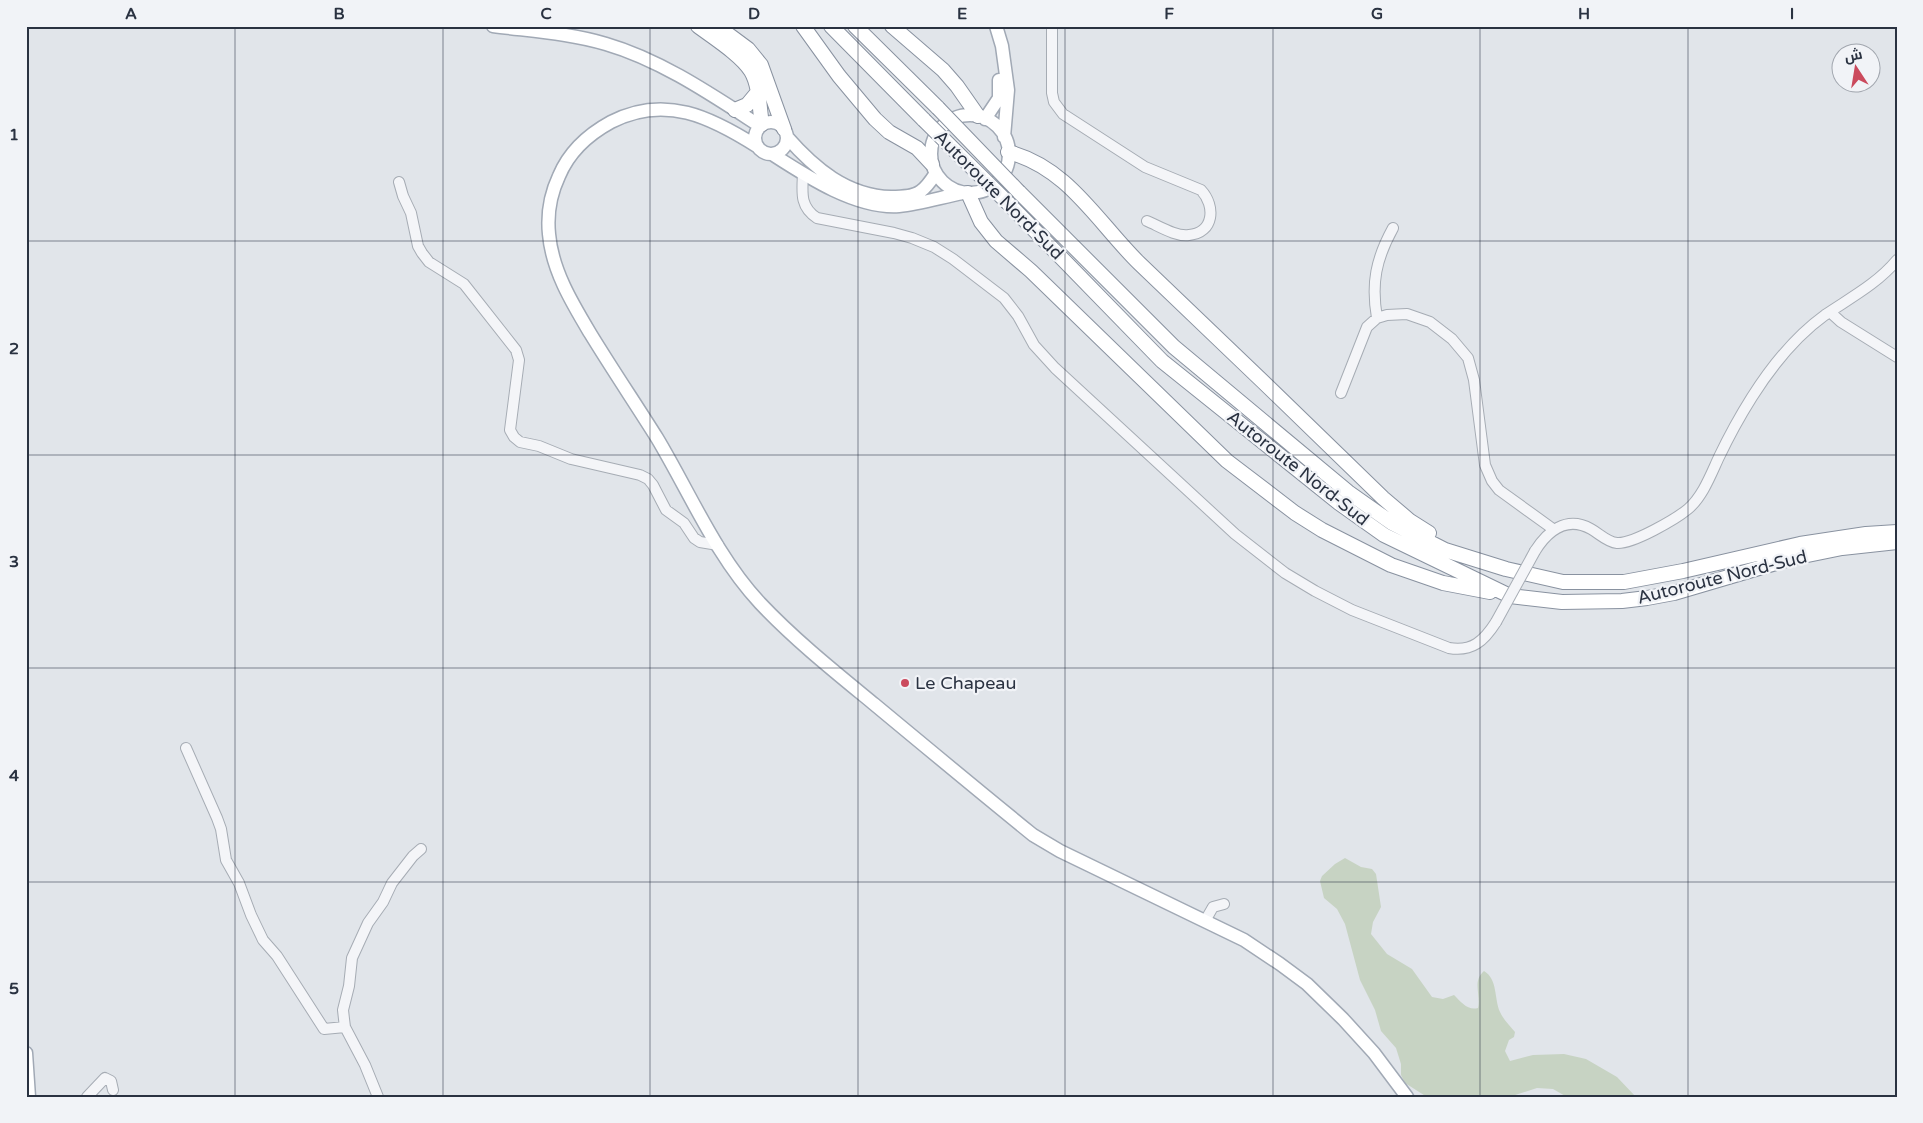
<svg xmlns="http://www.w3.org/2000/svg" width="1923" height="1123" viewBox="0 0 1923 1123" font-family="'Varela Round',Cairo,sans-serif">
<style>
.green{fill:#c7d3c3}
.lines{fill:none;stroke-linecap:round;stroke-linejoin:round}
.minor-casing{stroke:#a6acb4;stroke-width:12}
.major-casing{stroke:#a1a9b5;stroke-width:15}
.highway-casing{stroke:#8992a0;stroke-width:16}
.minor{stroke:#f4f5f8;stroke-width:10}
.major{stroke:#fff;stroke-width:12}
.highway{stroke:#fff;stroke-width:14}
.minor-bridge-casing{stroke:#a6acb4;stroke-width:12;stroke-linecap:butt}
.highway-bridge-casing{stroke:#8992a0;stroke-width:16;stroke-linecap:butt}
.minor-bridge{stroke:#f4f5f8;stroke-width:10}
.highway-bridge{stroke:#fff;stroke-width:14}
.grid{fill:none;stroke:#2a3241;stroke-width:1;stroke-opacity:0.55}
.poi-dot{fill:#cb4a5d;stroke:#f1f3f7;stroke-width:2}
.labels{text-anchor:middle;stroke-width:4.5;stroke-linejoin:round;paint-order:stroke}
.street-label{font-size:18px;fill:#2a3241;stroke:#f1f3f7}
.poi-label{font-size:18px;fill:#2a3241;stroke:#f1f3f7;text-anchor:start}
.neatline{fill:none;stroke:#2a3241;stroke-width:2}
.grid-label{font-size:16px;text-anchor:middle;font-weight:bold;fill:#2a3241}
</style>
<rect width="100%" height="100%" fill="#e1e5ea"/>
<path class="green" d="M1345 858 1361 867 1372 869 1376 874 1381 907 1373 922 1371 934 1387 954 1412 969 1432 997 1443 999 1454 995C1461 1002 1468 1011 1478 1008 1481 995 1472 981 1484 971 1498 979 1494 999 1500 1012 1503 1019 1510 1026 1515 1032L1514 1037 1509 1040 1505 1051 1510 1061 1533 1055 1564 1054 1586 1059 1617 1077 1636 1097H1567L1553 1089 1537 1088 1509 1097H1427L1405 1083 1401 1075V1064L1396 1048 1381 1031 1375 1010 1360 980 1345 924 1337 909 1324 898 1320 881 1322 876 1335 864Z"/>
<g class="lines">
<defs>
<path id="minor" d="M1052 26V93L1054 102 1063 114 1145 167 1201 190C1216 206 1214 233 1189 235 1176 237 1159 226 1147 221
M803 174C802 193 800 207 817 218L894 233 912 238 934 247 953 259 1004 298 1018 316 1034 345 1055 368 1235 534 1285 573 1315 591 1352 610 1449 648C1472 652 1484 641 1496 622
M399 182 403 196 411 213 418 246 422 253 429 262 464 284 516 350 519 360 510 430 514 437 520 442 539 446 571 459 640 475 648 479 653 485 666 510 684 523 694 538 700 542 718 545
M1830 312 1841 322 1897 357
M1377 318C1371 283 1376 259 1393 228
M1341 393 1367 327 1377 318 1387 315 1407 314 1430 322 1452 339 1468 358 1474 380 1485 465 1492 481 1499 490 1553 529
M1535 551C1547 532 1566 515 1591 529 1600 534 1607 542 1617 543 1633 544 1676 519 1688 509 1703 496 1711 474 1719 457 1729 436 1740 416 1752 397 1771 367 1796 336 1825 315 1850 298 1877 284 1897 260
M186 748 217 818 221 829 226 860 239 883 251 915 263 940 277 956 324 1029 345 1027
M1205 921 1213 907 1224 904
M87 1097 105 1078 111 1081 113 1090
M378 1097 365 1065 345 1027 344 1019 343 1010 349 986 352 958 368 923 383 902 392 883 413 856 421 849"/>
<path id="major" d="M493 26C531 31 569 33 606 44 661 60 712 95 760 126
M996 26 1002 46 1008 90 1004 137
M931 154a39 39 0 1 1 78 0a39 39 0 1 1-78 0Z
M985 119 999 98V80
M755 138a16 16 0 1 1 32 0a16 16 0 1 1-32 0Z
M787 137C814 168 847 196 891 197 901 197 913 197 921 191 927 187 932 179 936 173
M758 147C711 117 665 94 611 122 589 134 569 152 559 176 551 193 547 214 549 234 552 270 572 303 590 333 612 369 635 403 657 438 690 493 716 556 760 603 795 640 835 672 874 704 927 748 980 792 1033 835L1060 851 1244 940 1280 964 1307 984 1343 1019 1374 1053 1407 1097
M772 154C806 176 856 209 899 206 920 204 942 197 963 193
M26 1053 29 1097"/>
<path id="highway" d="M698 26C714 38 741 55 751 71 760 86 759 108 762 124
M717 26 748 49 761 65 784 129
M803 26 839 76 875 119 889 132 917 148 932 164
M831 26 924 120
M855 26 938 108
M892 26 943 70 957 86 978 116
M735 110 747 105 757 93
M1008 152C1068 167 1098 223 1139 263 1221 341 1302 419 1383 498L1410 521 1429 533
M1019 192 1174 347 1348 492 1392 523 1445 550 1506 569 1563 582H1624L1683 571 1800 544 1866 534 1897 532
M968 193 981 222 996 241 1031 271 1227 461 1295 513 1322 530 1391 565 1443 583 1490 592
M1008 203 1162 361 1339 503 1384 535 1510 596 1562 602 1622 601 1647 598 1674 593 1793 558 1842 548 1897 542"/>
</defs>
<use href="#minor" class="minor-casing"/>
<use href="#major" class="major-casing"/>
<use href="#highway" class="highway-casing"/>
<use href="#minor" class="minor"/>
<use href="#major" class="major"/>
<use href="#highway" class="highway"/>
<defs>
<path id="minor-bridge" d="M1496 622 1535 551"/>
<path id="highway-bridge" d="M938 108 1019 192
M924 120 1008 203"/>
</defs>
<use href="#minor-bridge" class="minor-bridge-casing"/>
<use href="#highway-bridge" class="highway-bridge-casing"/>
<use href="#minor-bridge" class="minor-bridge"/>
<use href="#highway-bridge" class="highway-bridge"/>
</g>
<path class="grid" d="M235 26V1097M443 26V1097M650 26V1097M858 26V1097M1065 26V1097M1273 26V1097M1480 26V1097M1688 26V1097M26 241H1897M26 455H1897M26 668H1897M26 882H1897"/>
<circle class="poi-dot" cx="905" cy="683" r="5"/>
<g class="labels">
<g class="street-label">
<text transform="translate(999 195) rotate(45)" y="6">Autoroute Nord-Sud</text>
<text transform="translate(1298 468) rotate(38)" y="6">Autoroute Nord-Sud</text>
<text transform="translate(1722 577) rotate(-14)" y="6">Autoroute Nord-Sud</text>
</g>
<g class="poi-label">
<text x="915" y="689">Le Chapeau</text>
</g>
</g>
<rect width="1923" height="1123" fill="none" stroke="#f1f3f7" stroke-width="55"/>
<g transform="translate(1856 68) rotate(348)"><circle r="24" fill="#f1f3f7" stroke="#a1a6ae"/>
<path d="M0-4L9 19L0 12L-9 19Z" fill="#cb4a5d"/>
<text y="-8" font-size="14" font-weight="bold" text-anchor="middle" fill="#2a3241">ش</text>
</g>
<rect x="28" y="28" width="1868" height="1068" class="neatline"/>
<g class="grid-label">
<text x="131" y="19">A</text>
<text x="339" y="19">B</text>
<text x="546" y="19">C</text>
<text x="754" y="19">D</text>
<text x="962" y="19">E</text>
<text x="1169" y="19">F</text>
<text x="1377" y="19">G</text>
<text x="1584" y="19">H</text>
<text x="1792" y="19">I</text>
<text x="14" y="140">1</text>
<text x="14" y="354">2</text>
<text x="14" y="567">3</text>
<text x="14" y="781">4</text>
<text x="14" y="994">5</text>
</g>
</svg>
